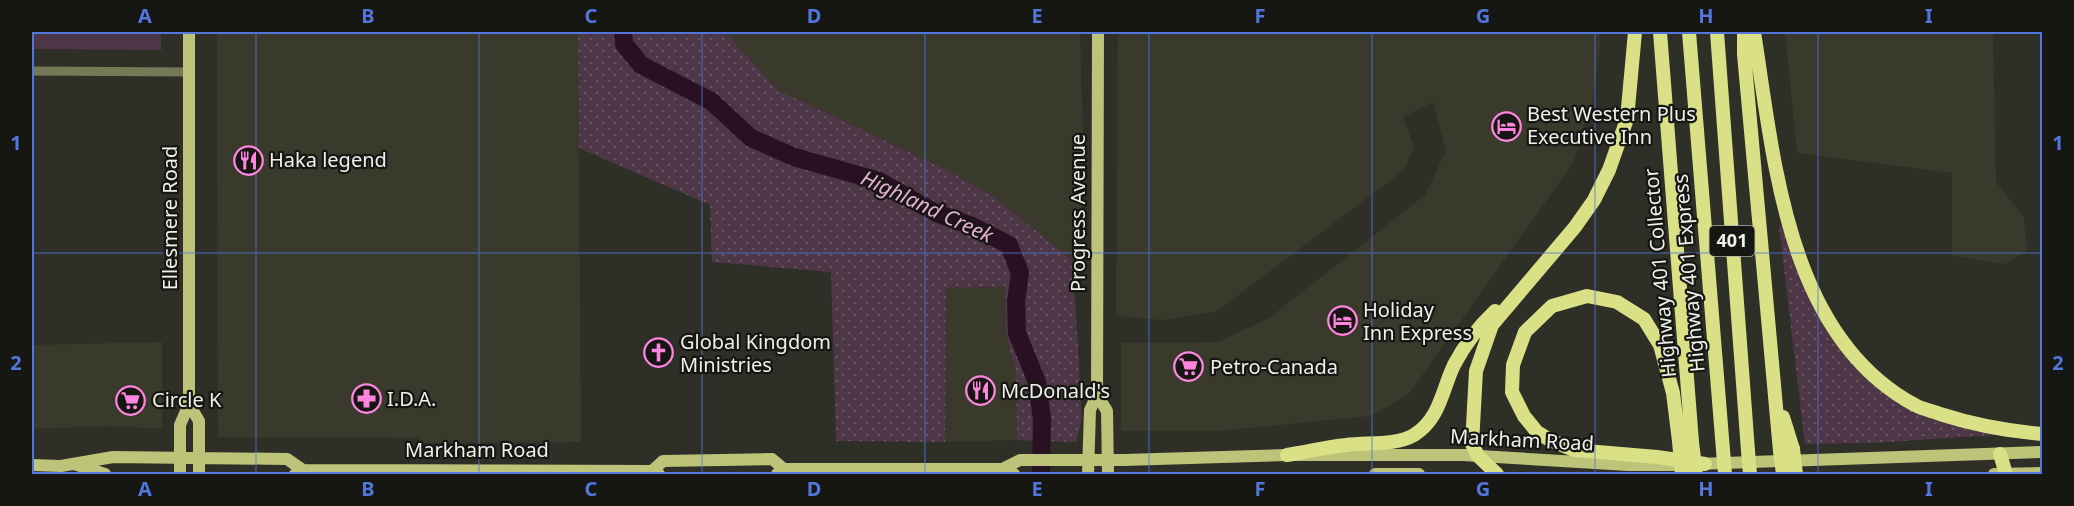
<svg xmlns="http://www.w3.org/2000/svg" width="2074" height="506" viewBox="0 0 2074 506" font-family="'Noto Sans',sans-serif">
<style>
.built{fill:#393a2c}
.grass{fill:url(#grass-dots)}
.park{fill:#4d3646}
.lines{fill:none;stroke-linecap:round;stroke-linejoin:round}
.river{stroke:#2a1023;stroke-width:18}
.minor{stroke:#757956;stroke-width:9}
.major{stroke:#bdc379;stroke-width:12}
.highway{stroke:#d9e086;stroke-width:14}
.highway-bridge{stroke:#d9e086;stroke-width:14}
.grid{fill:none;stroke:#5276dd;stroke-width:1.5;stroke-opacity:0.55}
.labels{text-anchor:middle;stroke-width:4.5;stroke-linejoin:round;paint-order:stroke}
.shield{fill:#161713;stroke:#aeafaa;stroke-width:1.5}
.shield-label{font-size:18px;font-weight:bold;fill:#eff0eb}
.poi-label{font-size:20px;fill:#eff0eb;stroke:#161713;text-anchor:start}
.street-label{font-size:20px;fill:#eff0eb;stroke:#161713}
.water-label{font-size:21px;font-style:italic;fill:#e5add4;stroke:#161713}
.neatline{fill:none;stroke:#5276dd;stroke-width:2}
.grid-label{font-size:20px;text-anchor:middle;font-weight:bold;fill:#5276dd}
</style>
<defs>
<pattern id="grass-dots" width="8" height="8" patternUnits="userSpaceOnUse" patternTransform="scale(1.5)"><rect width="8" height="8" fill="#4d3646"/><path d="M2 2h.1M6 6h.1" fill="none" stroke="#675361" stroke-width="1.8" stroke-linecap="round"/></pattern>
</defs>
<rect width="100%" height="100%" fill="#2e2f27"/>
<path class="built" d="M217 32H578L581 442 418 443 419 438 218 437Z
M725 32H1080L1083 135 1081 252 1073 261 997 199 945 169 778 90Z
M1118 32H1600V49L1592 101 1573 163 1409 394 1371 416 1218 431H1121V343L1218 342 1269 318 1425 195 1446 151 1433 102 1403 117 1414 147 1404 170 1216 312 1162 320 1116 316Z
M1785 32H1993L1996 182 2024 217 2027 250 2006 264 1952 256V173L1797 153Z
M1005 287 1006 335 1016 373 1017 440 945 442 946 288Z
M162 342V429L113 426 32 429V345Z"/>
<path class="grass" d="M563 32H725L778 90 945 169 997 199 1073 261 1082 419 1076 442 1017 440 1016 373 1006 335 1005 287 946 288 945 442 836 441 831 272 712 262 710 205 579 148 578 32Z
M1782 224 1808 294 1843 352 1879 387 2002 433 1996 435 1872 443 1805 444 1779 228Z"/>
<path class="park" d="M32 32H161V50L32 49Z"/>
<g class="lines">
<path class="river" d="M623 32 624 44 641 65 711 101 751 138 794 157 879 181 936 213 972 226 1009 245 1020 273 1016 302 1017 333 1037 382 1042 419 1041 474"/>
<path class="minor" d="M32 71 189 72"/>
<path class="major" d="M1097 395 1107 411 1108 474
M189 404 199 421V474
M74 464 105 474
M1697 464 2042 452
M32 465 61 466 113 457 287 459 303 470
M1002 469 1020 460H1124L1287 455H1463L1628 465H1679
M652 471 663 461 772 459 784 469
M180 474V425L189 404V32
M295 474 303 470 652 471 659 474
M777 474 784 469H1002L1014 474
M1088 474 1090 410 1097 395 1098 32
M1375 474H1419
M1994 474 2042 473"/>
<path class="highway" d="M1660 32 1692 442
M1689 32 1723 450
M1717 32 1748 451
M1744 32V54L1780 451
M1754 32C1774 158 1786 336 1915 405 1922 409 1932 411 1940 414 1974 425 2008 431 2042 434
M1783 417 1793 449
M1679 441 1673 393 1660 345 1644 319 1617 302 1587 296 1552 306 1525 332 1513 365 1512 392 1524 416 1537 432 1550 440 1574 450 1657 457 1705 464
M2000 454 2006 474
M1287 455C1307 452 1326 447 1346 445 1367 442 1395 446 1414 435 1440 419 1442 390 1454 365 1465 344 1478 327 1495 311
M1497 474 1478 456 1472 444 1476 371 1492 325 1575 227 1594 200 1609 170 1627 119 1635 32"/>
<path class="highway-bridge" d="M1679 441 1682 474
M1692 442 1696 474
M1793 449 1796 474
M1723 450 1725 474
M1748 451 1750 474
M1780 451 1783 474"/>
</g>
<path class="grid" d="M256 32V474M479 32V474M702 32V474M925 32V474M1149 32V474M1372 32V474M1595 32V474M1818 32V474M32 253H2042"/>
<defs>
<symbol id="hotel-ring" viewBox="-11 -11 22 22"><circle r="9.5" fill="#161713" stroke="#fe85df" stroke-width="1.5"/><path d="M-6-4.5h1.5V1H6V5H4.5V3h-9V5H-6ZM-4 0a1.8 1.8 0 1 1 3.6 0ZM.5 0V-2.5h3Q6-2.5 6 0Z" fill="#fe85df"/></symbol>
<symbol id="restaurant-ring" viewBox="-11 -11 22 22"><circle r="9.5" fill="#161713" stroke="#fe85df" stroke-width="1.5"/><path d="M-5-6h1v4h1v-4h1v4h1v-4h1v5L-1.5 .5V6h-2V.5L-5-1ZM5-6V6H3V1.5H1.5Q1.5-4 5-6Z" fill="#fe85df"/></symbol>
<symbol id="church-ring" viewBox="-11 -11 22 22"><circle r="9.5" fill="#161713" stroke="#fe85df" stroke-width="1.5"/><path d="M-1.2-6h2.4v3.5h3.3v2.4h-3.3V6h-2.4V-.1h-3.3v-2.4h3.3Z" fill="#fe85df"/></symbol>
<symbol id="supermarket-ring" viewBox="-11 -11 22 22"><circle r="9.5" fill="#161713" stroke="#fe85df" stroke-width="1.5"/><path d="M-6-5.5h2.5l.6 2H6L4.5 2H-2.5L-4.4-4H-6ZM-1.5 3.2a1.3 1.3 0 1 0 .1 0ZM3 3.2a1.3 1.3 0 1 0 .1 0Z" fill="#fe85df"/></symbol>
<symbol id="pharmacy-ring" viewBox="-11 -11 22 22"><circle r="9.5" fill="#161713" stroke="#fe85df" stroke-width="1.5"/><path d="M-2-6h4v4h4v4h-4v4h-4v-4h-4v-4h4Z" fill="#fe85df"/></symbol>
</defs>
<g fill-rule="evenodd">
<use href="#hotel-ring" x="1490" y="110" width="33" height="33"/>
<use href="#restaurant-ring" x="232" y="144" width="33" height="33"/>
<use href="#hotel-ring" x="1326" y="304" width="33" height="33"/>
<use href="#church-ring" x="642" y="336" width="33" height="33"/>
<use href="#supermarket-ring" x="1172" y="350" width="33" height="33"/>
<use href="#restaurant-ring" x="964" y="374" width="33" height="33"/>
<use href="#pharmacy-ring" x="350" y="382" width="33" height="33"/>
<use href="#supermarket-ring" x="114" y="384" width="33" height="33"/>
</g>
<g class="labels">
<rect class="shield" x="1709.5" y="226" width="45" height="30" rx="4.5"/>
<g class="shield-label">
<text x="1732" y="247">401</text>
</g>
<g class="poi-label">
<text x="1527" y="121">Best Western Plus<tspan x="1527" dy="23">Executive Inn</tspan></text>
<text x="269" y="167">Haka legend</text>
<text x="1363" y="317">Holiday<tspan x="1363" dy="23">Inn Express</tspan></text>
<text x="680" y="349">Global Kingdom<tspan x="680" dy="23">Ministries</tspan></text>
<text x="1210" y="374">Petro-Canada</text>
<text x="1001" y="398">McDonald's</text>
<text x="387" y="406">I.D.A.</text>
<text x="152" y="407">Circle K</text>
</g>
<g class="street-label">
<text transform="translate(1078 213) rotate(-90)" y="7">Progress Avenue</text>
<text transform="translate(170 218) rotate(-90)" y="7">Ellesmere Road</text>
<text transform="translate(1660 273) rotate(-95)" y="7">Highway 401 Collector</text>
<text transform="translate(1689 273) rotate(-95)" y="7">Highway 401 Express</text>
<text transform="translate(1522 440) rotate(3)" y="7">Markham Road</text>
<text x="477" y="457">Markham Road</text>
</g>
<g class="water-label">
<text transform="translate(927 207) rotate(25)" y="7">Highland Creek</text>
</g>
</g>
<rect width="2074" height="506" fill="none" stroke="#161713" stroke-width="66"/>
<rect x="33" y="33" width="2008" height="440" class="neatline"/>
<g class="grid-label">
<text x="145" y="23">A</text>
<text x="368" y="23">B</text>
<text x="591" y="23">C</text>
<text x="814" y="23">D</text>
<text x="1037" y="23">E</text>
<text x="1260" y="23">F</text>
<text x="1483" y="23">G</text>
<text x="1706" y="23">H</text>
<text x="1929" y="23">I</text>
<text x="16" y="150">1</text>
<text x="2058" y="150">1</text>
<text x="16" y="370">2</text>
<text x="2058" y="370">2</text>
<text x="145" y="496">A</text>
<text x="368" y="496">B</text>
<text x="591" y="496">C</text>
<text x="814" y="496">D</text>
<text x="1037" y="496">E</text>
<text x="1260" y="496">F</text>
<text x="1483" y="496">G</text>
<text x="1706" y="496">H</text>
<text x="1929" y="496">I</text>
</g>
</svg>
